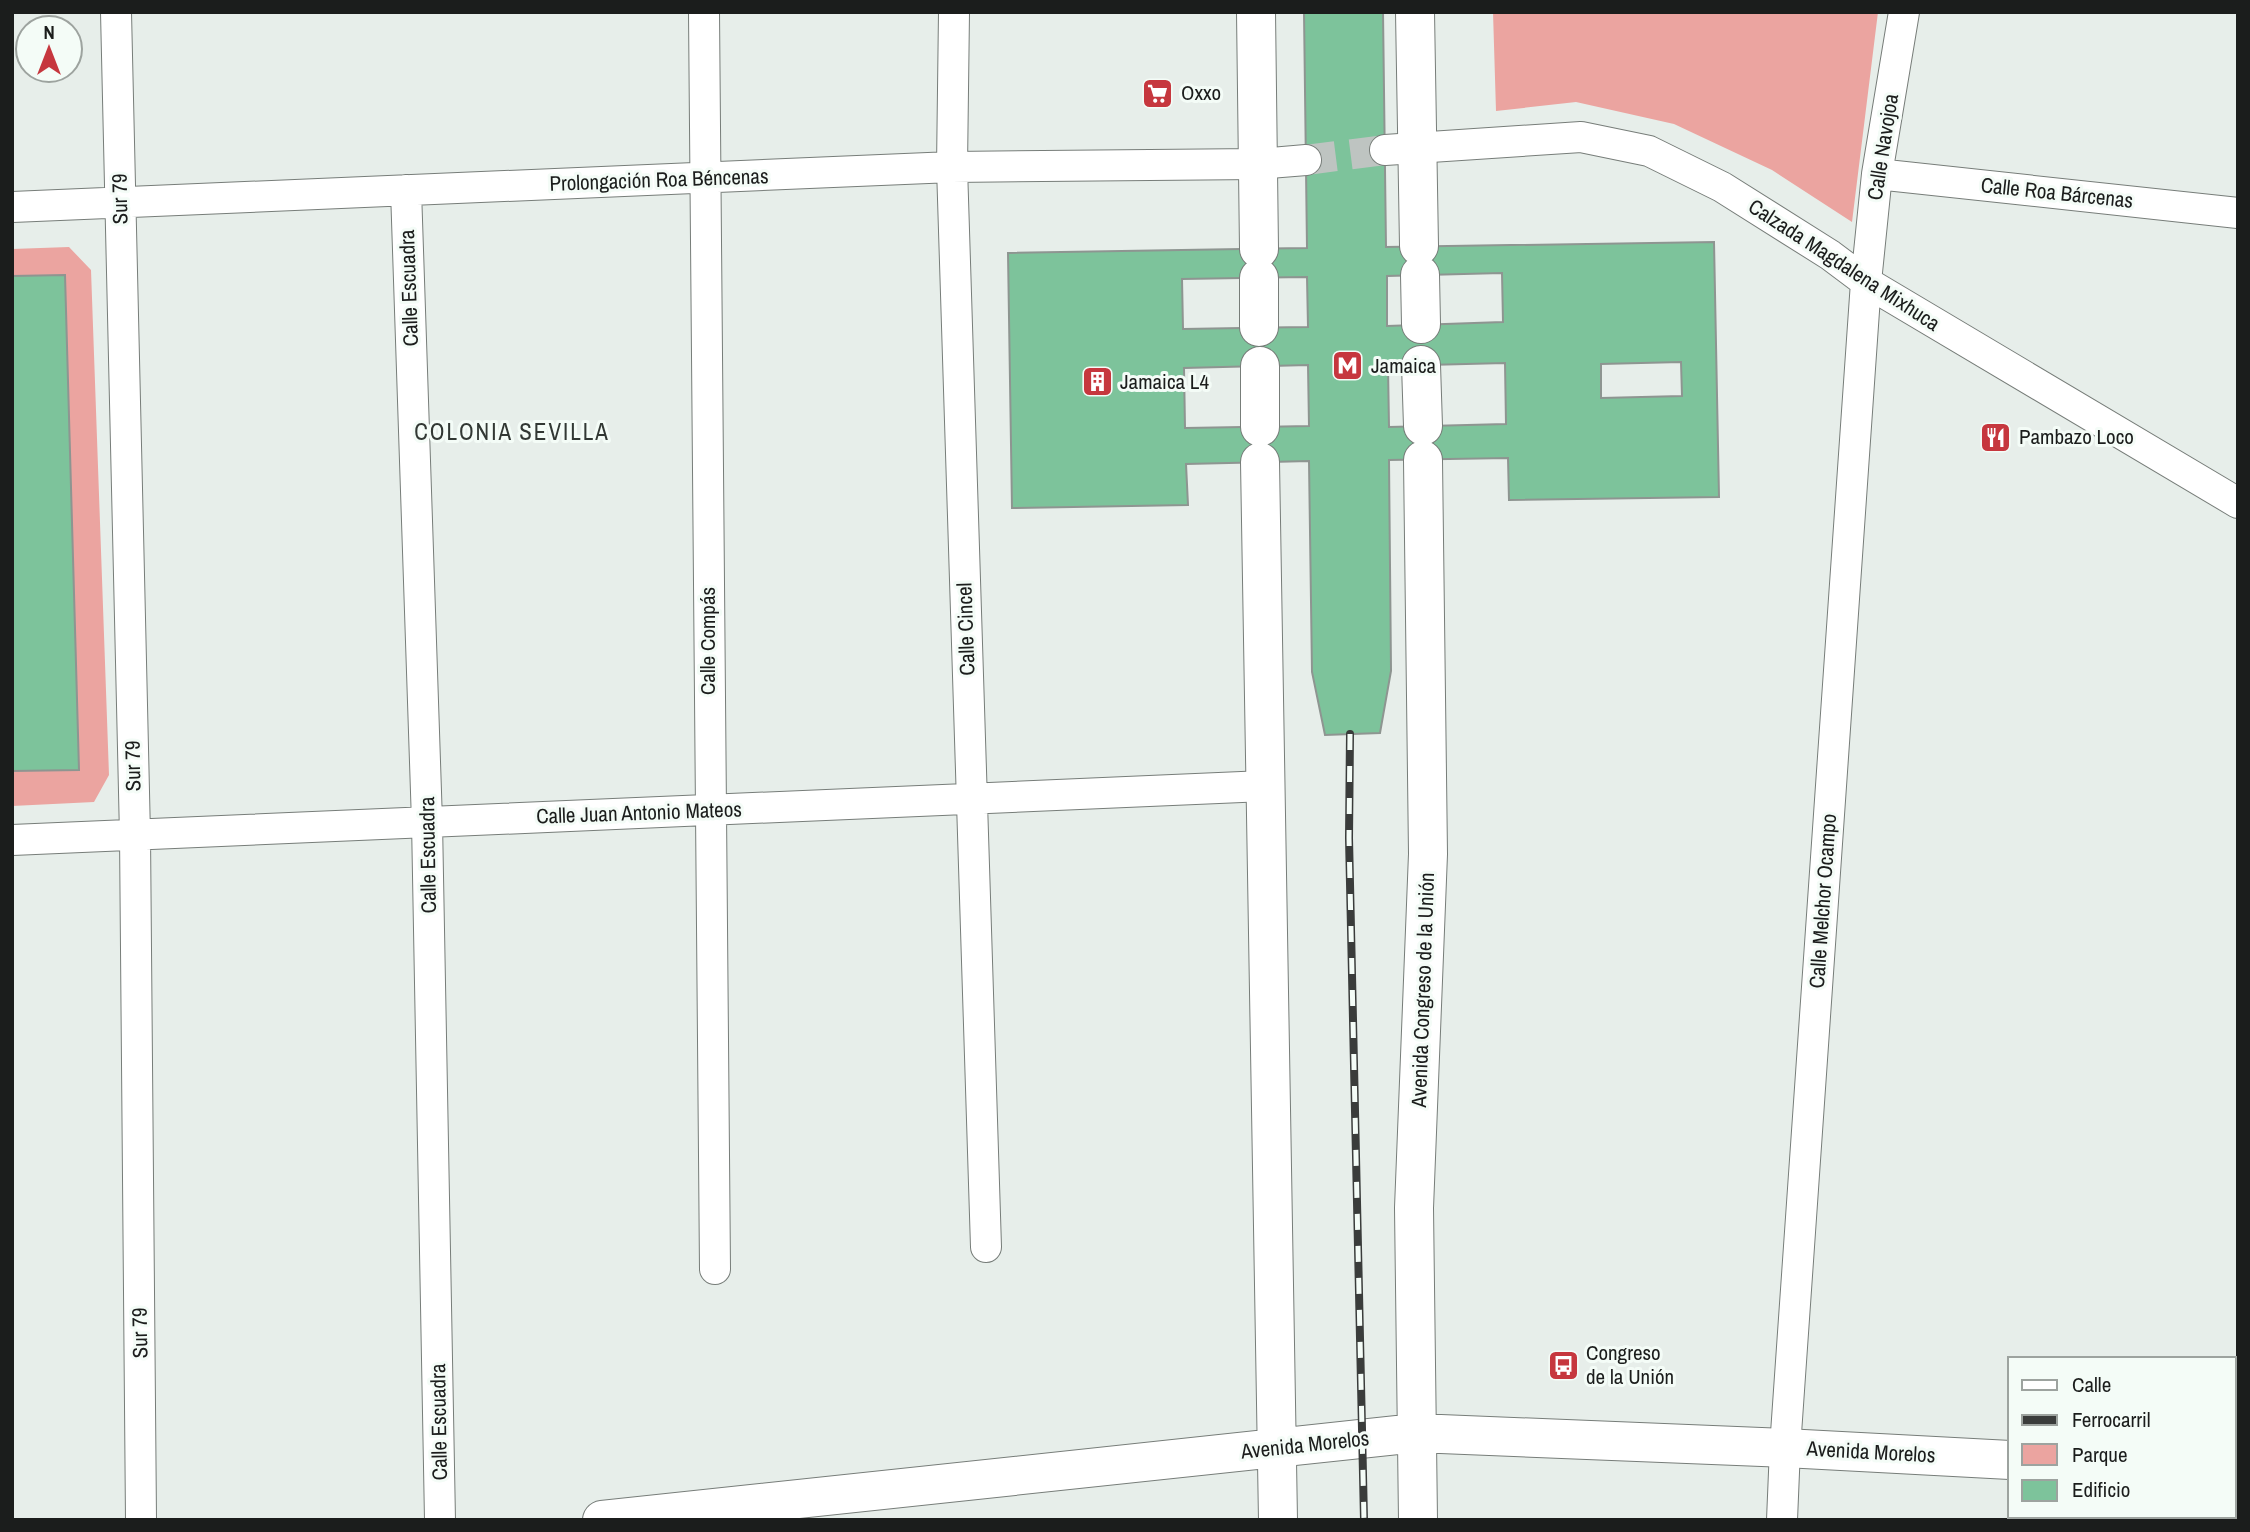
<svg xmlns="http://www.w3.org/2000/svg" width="2250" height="1532" viewBox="0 0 2250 1532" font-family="'Archivo Narrow',sans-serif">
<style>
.green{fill:#eba4a0}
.building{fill:#7dc39b;stroke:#8e9591;stroke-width:2;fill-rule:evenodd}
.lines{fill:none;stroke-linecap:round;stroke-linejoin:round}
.minor-tunnel{stroke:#bec4c1;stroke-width:30;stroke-dasharray:30 15;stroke-linecap:butt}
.minor-casing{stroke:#777d79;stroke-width:32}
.primary-casing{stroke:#777d79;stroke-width:40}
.minor{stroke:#fff;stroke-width:30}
.primary{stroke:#fff;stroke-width:38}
.rail-casing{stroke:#3a3c3b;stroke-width:8}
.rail{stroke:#f4fcf7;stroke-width:5;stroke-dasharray:16;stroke-linecap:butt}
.labels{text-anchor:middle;stroke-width:6;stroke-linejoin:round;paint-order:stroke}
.poi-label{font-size:21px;fill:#1b1d1c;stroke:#f4fcf7;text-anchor:start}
.street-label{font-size:21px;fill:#1b1d1c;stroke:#f4fcf7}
.neighbourhood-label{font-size:23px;letter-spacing:2px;fill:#323834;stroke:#f4fcf7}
</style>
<rect width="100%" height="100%" fill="#e7eeea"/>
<path class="green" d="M1493 12H1878L1852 222 1772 170 1674 124 1576 102 1496 111Z
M69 247 91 270 109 775 94 802 12 806V249Z"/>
<path class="building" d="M1304 12H1383L1386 247 1714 242 1719 497 1509 500 1508 458 1389 460 1391 671 1380 733 1325 735 1312 672 1309 461 1186 464 1188 505 1012 508 1008 253 1307 248ZM1502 273 1503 322 1387 326V276ZM1307 277 1308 327 1183 329 1182 279ZM1681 362 1682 396 1601 398V364ZM1505 363 1506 424 1389 427 1388 366ZM1308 365 1309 426 1185 428 1184 368Z
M65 275 79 770 12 771V276Z"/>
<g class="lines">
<path class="minor-tunnel" d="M1306 160 1385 150"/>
<defs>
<path id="minor" d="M116 12 135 835 141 1520
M704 12 715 1269
M954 12 952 167 986 1247
M1385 150 1581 137 1649 151 1722 187 1830 255 1866 282 2238 503
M1877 174 2238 213
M406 190 427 822 440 1520
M12 207 952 167 1257 164 1306 160
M12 840 1265 786
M1782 1520 1785 1448 1866 282 1877 174 1904 12"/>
<path id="primary" d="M1256 12 1259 249
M1415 12 1419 246
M1420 275 1421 324
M1259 278V327
M1421 365 1423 426
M1260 366V427
M1260 462 1278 1520
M2234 1472H2238
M602 1520 1416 1433 1785 1448 2010 1460
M1418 1520 1414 1208 1428 854 1423 460"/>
</defs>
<use href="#minor" class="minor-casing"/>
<use href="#primary" class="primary-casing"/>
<use href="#minor" class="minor"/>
<use href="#primary" class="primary"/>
<defs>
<path id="rail" d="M1350 734 1349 838 1364 1520"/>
</defs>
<use href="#rail" class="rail-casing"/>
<use href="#rail" class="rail"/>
</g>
<defs>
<symbol id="supermarket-square" viewBox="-11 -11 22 22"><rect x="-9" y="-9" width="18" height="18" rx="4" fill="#c6373e" stroke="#f4fcf7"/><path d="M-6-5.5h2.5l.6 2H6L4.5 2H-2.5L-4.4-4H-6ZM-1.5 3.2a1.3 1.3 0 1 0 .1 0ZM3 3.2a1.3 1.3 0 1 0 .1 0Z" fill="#fff"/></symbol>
<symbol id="metro-square" viewBox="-11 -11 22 22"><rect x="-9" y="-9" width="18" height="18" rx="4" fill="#c6373e" stroke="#f4fcf7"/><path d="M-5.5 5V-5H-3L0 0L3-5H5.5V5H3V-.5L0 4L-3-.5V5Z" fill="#fff"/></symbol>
<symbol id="building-square" viewBox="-11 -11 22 22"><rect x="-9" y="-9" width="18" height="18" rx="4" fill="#c6373e" stroke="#f4fcf7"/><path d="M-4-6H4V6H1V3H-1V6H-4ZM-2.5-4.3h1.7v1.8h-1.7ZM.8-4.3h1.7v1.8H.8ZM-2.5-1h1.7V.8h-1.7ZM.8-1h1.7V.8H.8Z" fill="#fff"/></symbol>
<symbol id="restaurant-square" viewBox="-11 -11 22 22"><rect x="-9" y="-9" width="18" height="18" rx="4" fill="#c6373e" stroke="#f4fcf7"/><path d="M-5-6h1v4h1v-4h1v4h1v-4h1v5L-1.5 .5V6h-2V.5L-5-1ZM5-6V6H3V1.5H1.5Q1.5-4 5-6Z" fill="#fff"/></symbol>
<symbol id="bus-square" viewBox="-11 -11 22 22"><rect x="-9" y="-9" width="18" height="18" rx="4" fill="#c6373e" stroke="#f4fcf7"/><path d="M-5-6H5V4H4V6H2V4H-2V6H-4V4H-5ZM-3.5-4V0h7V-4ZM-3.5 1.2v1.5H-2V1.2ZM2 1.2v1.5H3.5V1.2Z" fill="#fff"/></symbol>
</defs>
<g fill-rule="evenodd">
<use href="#supermarket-square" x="1140" y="76" width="35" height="35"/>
<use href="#metro-square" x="1330" y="348" width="35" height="35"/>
<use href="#building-square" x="1080" y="364" width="35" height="35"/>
<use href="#restaurant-square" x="1978" y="420" width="35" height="35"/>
<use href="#bus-square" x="1546" y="1348" width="35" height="35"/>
</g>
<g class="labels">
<g class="poi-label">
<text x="1181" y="100">Oxxo</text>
<text x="1371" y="373">Jamaica</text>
<text x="1120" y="389">Jamaica L4</text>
<text x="2019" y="444">Pambazo Loco</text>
<text x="1586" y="1360">Congreso<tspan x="1586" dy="24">de la Unión</tspan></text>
</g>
<g class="street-label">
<text transform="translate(1883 147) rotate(-81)" y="7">Calle Navojoa</text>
<text transform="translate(659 180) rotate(-2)" y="7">Prolongación Roa Béncenas</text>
<text transform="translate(2057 193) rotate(6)" y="7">Calle Roa Bárcenas</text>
<text transform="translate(120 199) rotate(-91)" y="7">Sur 79</text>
<text transform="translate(1844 265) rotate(33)" y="7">Calzada Magdalena Mixhuca</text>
<text transform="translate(409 288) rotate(-92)" y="7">Calle Escuadra</text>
<text transform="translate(966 629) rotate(-92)" y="7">Calle Cincel</text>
<text transform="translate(708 641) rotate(-90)" y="7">Calle Compás</text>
<text transform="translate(133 766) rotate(-91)" y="7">Sur 79</text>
<text transform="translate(639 813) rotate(-2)" y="7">Calle Juan Antonio Mateos</text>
<text transform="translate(428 855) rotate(-91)" y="7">Calle Escuadra</text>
<text transform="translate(1823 901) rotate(-86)" y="7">Calle Melchor Ocampo</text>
<text transform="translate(1423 990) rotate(-88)" y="7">Avenida Congreso de la Unión</text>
<text transform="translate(140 1333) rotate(-91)" y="7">Sur 79</text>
<text transform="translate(439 1422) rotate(-91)" y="7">Calle Escuadra</text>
<text transform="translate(1305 1445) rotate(-6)" y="7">Avenida Morelos</text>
<text transform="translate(1871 1452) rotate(3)" y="7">Avenida Morelos</text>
</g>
<g class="neighbourhood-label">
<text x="512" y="440">COLONIA SEVILLA</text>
</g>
</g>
<rect width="2250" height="1532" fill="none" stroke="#1b1d1c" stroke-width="28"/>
<rect x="2008" y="1357" width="228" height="161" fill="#f4fcf7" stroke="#9da39f" stroke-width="2"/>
<rect x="2022" y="1380" width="35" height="10" fill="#ffffff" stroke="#9da39f" stroke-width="2"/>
<text x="2072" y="1392" font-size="21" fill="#1b1d1c">Calle</text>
<rect x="2022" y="1415" width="35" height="10" fill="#3a3c3b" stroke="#9da39f" stroke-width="2"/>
<text x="2072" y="1427" font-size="21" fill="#1b1d1c">Ferrocarril</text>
<rect x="2022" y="1444" width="35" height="21" fill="#eba4a0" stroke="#9da39f" stroke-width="2"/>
<text x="2072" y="1462" font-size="21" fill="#1b1d1c">Parque</text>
<rect x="2022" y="1480" width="35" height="21" fill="#7dc39b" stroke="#9da39f" stroke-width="2"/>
<text x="2072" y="1497" font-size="21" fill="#1b1d1c">Edificio</text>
<g transform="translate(49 49)"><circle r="33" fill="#f4fcf7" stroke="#9da39f" stroke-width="2"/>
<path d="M0-5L12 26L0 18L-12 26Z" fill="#c6373e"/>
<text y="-10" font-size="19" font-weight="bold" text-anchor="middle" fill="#1b1d1c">N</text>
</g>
</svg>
